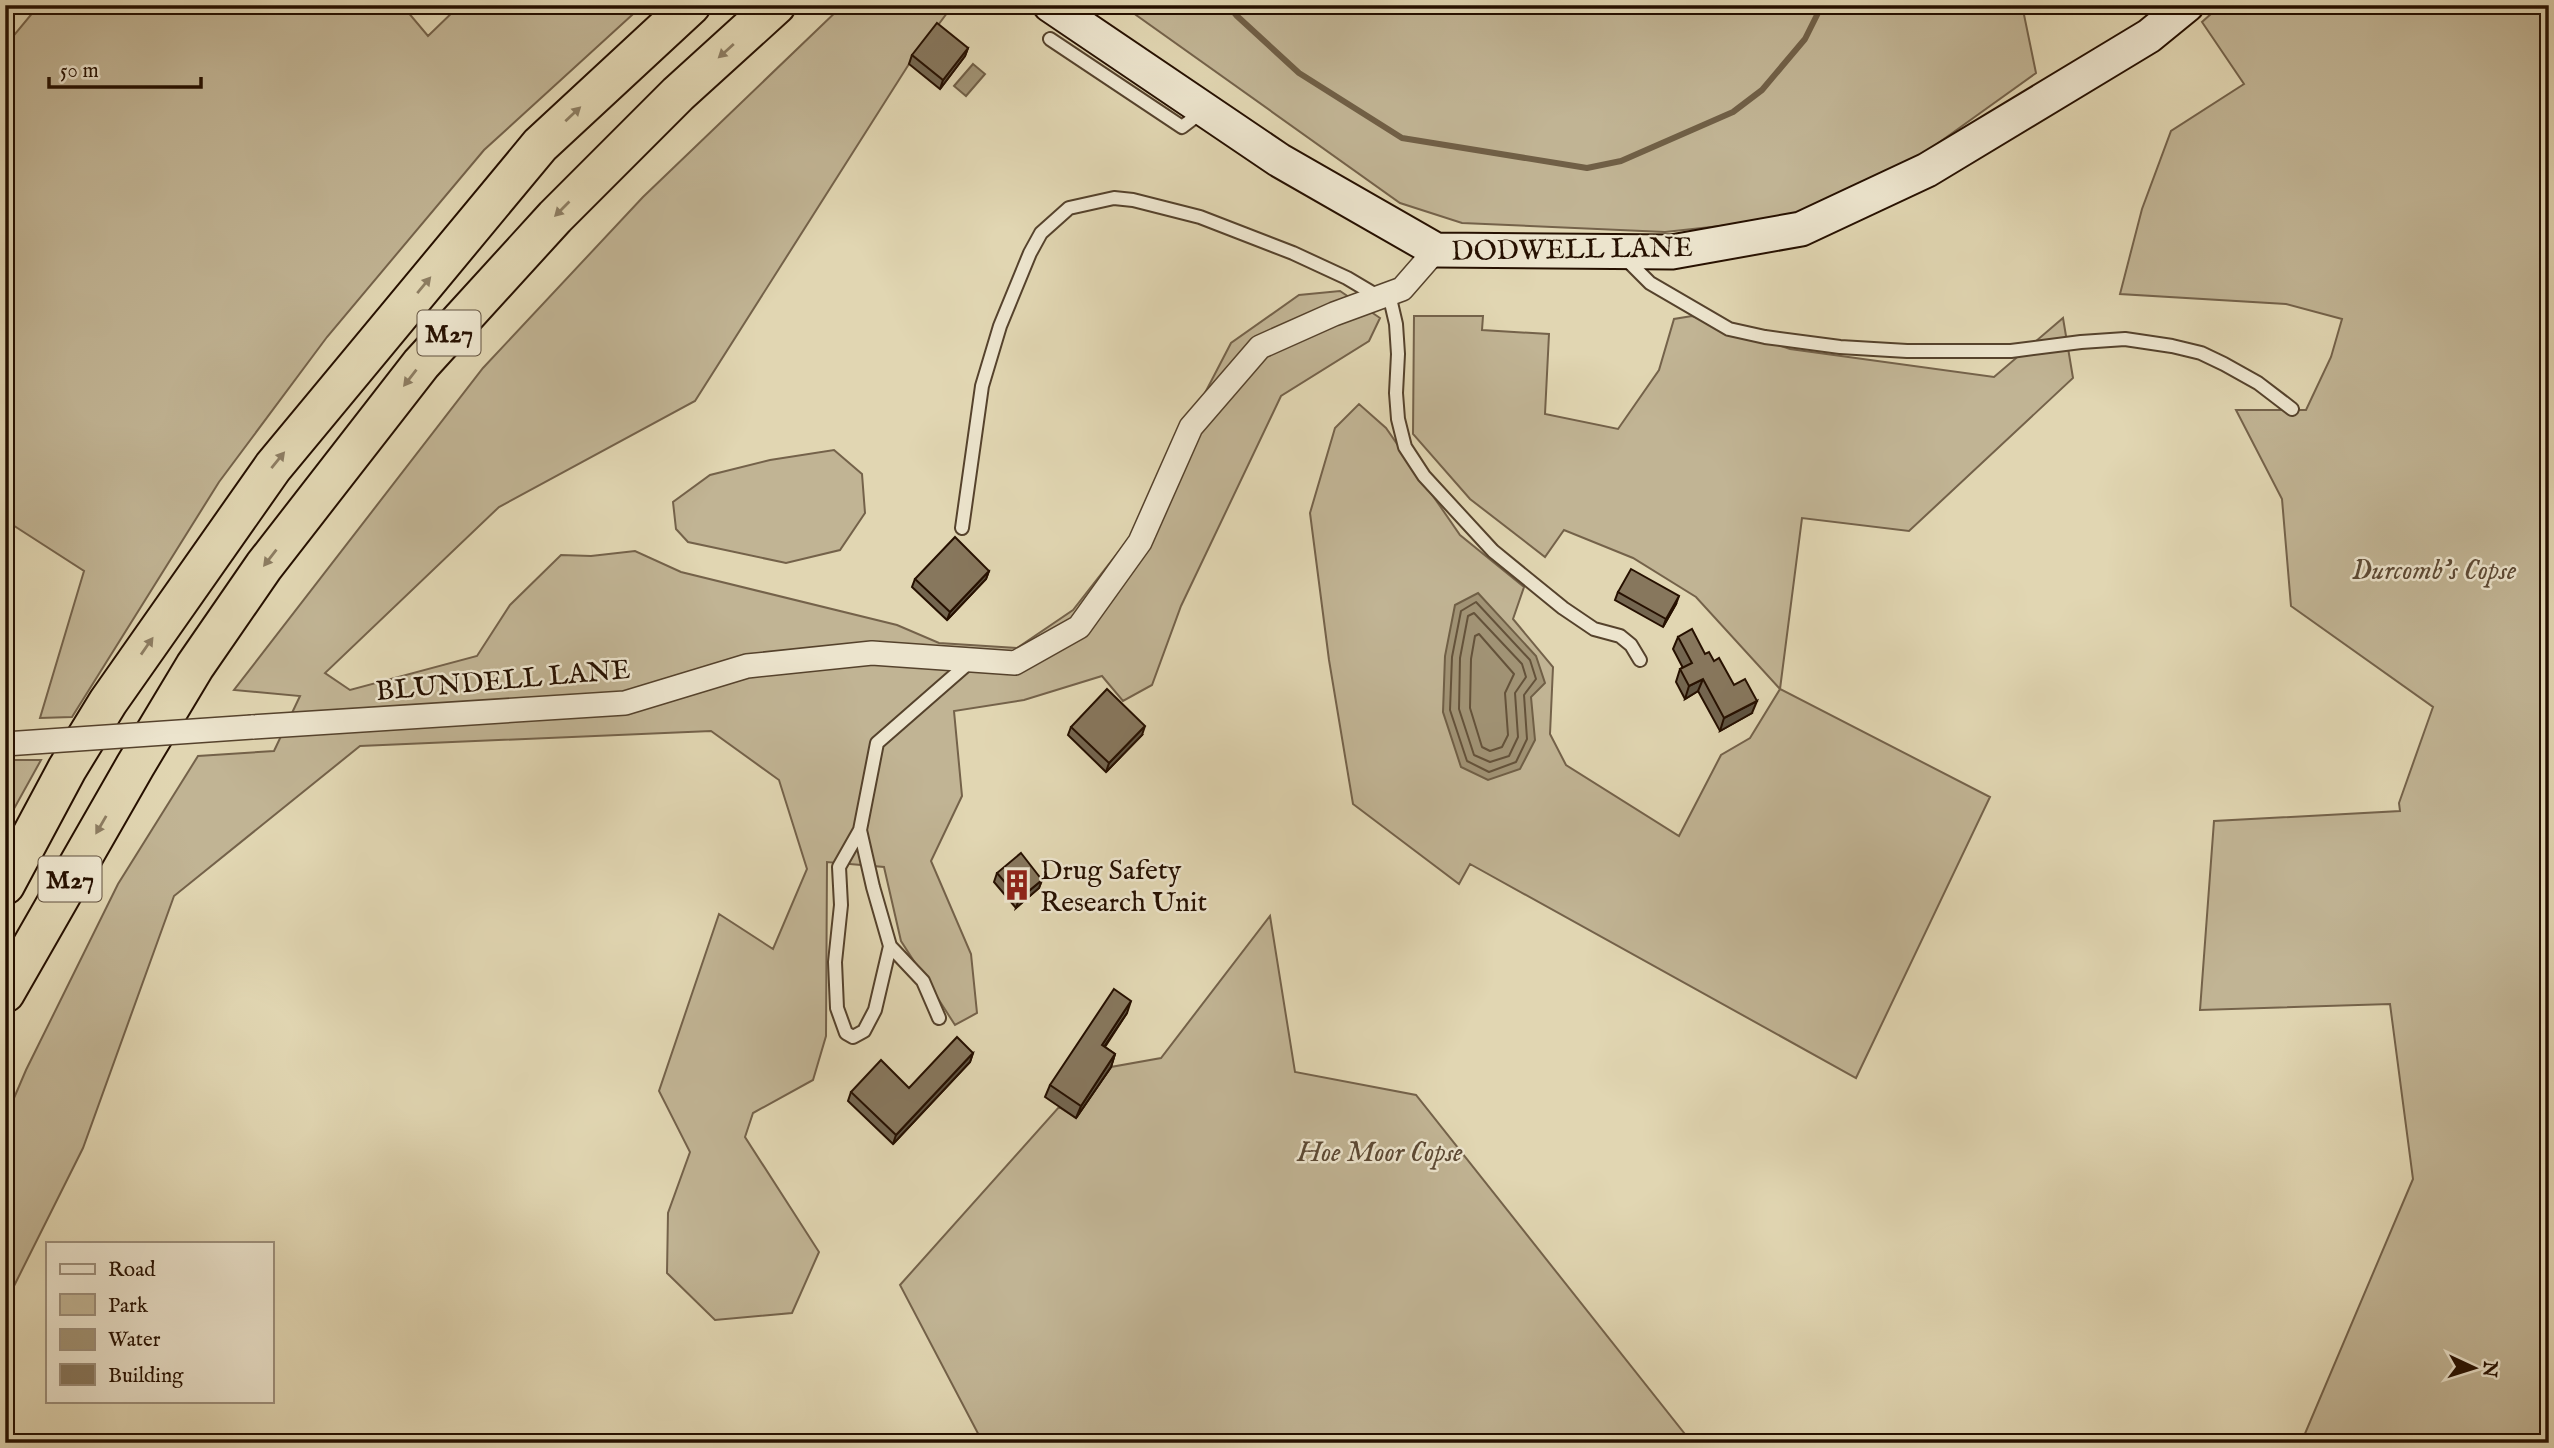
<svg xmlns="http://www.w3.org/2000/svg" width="2554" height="1448" viewBox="0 0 2554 1448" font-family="'IM FELL English',serif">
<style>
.green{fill:#c1b494;stroke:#74624a;stroke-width:2}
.water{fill:#a19375;stroke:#705f46;stroke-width:2}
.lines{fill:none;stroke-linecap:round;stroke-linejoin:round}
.shore{stroke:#64523a;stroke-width:2}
.stream{stroke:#705f46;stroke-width:6}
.lane-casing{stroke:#55422c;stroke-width:16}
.street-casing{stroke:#55422c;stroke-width:26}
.secondary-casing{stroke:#261000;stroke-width:37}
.highway-casing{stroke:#261000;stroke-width:42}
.lane{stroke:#ece4cd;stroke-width:12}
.street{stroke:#ece4cd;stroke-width:23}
.secondary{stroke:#ece4cd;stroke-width:33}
.highway{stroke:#e1d6b2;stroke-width:38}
.street-bridge-casing{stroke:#55422c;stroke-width:26;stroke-linecap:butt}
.street-bridge{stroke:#ece4cd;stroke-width:23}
.wall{fill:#746650;stroke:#261000;stroke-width:2}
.shaded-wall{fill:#5e5341;stroke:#261000;stroke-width:2}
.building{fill:#87775d;stroke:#261000;stroke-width:2}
.oneway{fill:#8d7d62}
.labels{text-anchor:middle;stroke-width:5;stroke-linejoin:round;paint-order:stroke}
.shield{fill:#ece4cd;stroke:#61503e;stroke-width:2}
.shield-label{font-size:26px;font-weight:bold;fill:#261000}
.street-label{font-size:28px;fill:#261000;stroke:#ece4cd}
.park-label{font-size:28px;font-style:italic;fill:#5c4934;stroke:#ece4cd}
.poi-label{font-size:28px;fill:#261000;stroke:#ece4cd;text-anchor:start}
</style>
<rect width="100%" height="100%" fill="#e1d6b2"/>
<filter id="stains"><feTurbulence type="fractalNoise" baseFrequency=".00286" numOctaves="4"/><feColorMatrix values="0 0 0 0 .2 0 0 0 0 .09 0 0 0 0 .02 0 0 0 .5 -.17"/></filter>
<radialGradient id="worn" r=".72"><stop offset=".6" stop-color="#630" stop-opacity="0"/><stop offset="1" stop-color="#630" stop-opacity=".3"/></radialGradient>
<path class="green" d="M39 5H402L428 36 460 5H643L484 150 327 337 219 482 72 717 40 718 84 571 5 520V46Z
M843 5H953L909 64 695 401 499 507 325 673 350 690 477 656 510 605 561 555 591 556 635 551 681 572 897 625 939 643 1017 648 1073 610 1130 537 1231 343 1299 295 1340 291 1380 318 1369 341 1281 396 1181 606 1152 685 1123 701 1102 676 1024 700 954 711 962 796 931 861 971 954 977 1013 955 1025 901 941 884 867 827 862 826 1036 813 1080 753 1113 745 1137 819 1252 792 1313 715 1320 667 1273 668 1213 690 1152 659 1091 719 914 773 949 807 869 779 780 711 731 360 746 174 896 83 1148 5 1304V1119L26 1070 118 884 198 756 274 751 300 696 234 690 483 368 643 197Z
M1122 5H2022L2036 73 1923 154 1793 218 1665 232 1462 223 1400 203Z
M2221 5H2549V1443H2301L2413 1179 2390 1004 2200 1010 2214 821 2400 811 2399 803 2433 707 2291 606 2282 499 2236 410H2306L2331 357 2342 319 2286 304 2120 294 2142 209 2171 131 2244 84 2202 22Z
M1414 316H1483L1482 330 1549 334 1545 414 1618 429 1659 370 1674 319 1692 316 1790 349 1994 377 2063 318 2073 378 1909 531 1802 518 1780 689 1990 797 1856 1078 1470 864 1459 884 1353 804 1329 660 1310 513 1335 428 1359 404 1386 428 1460 535 1524 587 1513 619 1553 667 1550 734 1566 765 1679 836 1721 755 1750 738 1780 689 1696 597 1633 558 1564 530 1545 557 1470 499 1413 434Z
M834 450 862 474 865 513 840 550 786 563 688 542 676 529 673 502 710 475 770 460Z
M5 760H41L5 825Z
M1270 916 1295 1072 1416 1095 1692 1443H983L900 1285 1059 1107 1076 1118 1111 1067 1161 1058Z"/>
<path class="water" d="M973 64 985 74 966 96 954 86Z
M1478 593 1536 656 1545 683 1531 697 1535 740 1520 769 1488 780 1461 767 1443 712 1445 656 1455 605Z"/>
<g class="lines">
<path class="shore" d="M1476 602 1530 660 1536 679 1524 695 1527 739 1516 762 1489 772 1467 761 1450 710 1452 657 1461 611Z
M1474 613 1522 664 1526 677 1515 693 1518 737 1509 756 1490 762 1474 755 1459 709 1460 658 1468 616Z
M1479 634 1514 674 1505 693 1508 735 1502 747 1490 751 1482 747 1470 708 1471 659 1475 636Z"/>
<path class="stream" d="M1228 5 1237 16 1299 73 1402 138 1587 168 1621 161 1733 112 1762 90 1805 39 1822 5"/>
<defs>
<path id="lane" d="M1050 39 1182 127 1203 111
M1624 257 1650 283 1729 329 1765 337 1840 347 1907 351H2011L2081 342 2125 339 2172 346 2201 353 2224 364 2258 383 2292 409
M1389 294 1396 324 1398 354 1396 393 1398 419 1405 447 1424 476 1493 551 1563 608 1594 629 1620 636 1631 645 1640 660
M962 528 982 386 1000 326 1030 253 1041 233 1069 208 1114 198 1133 200 1200 217 1293 253 1347 278 1379 297
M860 830 839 867 841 905 835 962 837 1008 846 1033 853 1037 864 1031 875 1010 890 946 873 887 860 830 877 743 972 660
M890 946 923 981 939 1018"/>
<path id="street" d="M252 727 625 703 747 666 872 653 1015 663 1079 627 1140 542 1191 427 1260 347 1334 314 1402 289 1436 250"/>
<path id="secondary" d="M1050 5 1279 160 1436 250 1672 252 1801 229 1927 170 2149 36 2187 5"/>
<path id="highway" d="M5 885 67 769 108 702 273 467 540 145 691 5
M5 993 135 766 195 666 264 566 421 364 555 217 678 94 776 5"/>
</defs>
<use href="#lane" class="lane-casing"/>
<use href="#street" class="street-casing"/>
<use href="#secondary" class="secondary-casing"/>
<use href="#highway" class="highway-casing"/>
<use href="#lane" class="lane"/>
<use href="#street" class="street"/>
<use href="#secondary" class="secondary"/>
<use href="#highway" class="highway"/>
<defs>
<path id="street-bridge" d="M5 744 252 727"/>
</defs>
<use href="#street-bridge" class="street-bridge-casing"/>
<use href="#street-bridge" class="street-bridge"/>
</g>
<path class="wall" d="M968 48 965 56 940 89 909 64 912 55Z
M989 571 986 579 947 620 912 587 915 579Z
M1618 592 1676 604 1663 627 1615 600Z
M1678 637 1714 661 1734 685 1752 713 1720 731 1698 691 1685 699 1676 682 1680 669 1683 668 1673 649Z
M1071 727 1142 735 1106 772 1068 735Z
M997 873 1042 880 1039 888 1016 908 994 882Z
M1127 1013 1105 1047 1115 1054 1111 1067 1076 1118 1045 1097 1050 1085Z
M973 1053 970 1062 893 1144 848 1101 851 1092 909 1088Z"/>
<path class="shaded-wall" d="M968 48 965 56 940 89 943 80Z
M989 571 986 579 947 620 950 612Z
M1679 596 1676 604 1663 627 1666 619Z
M1703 679 1698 691 1685 699 1689 686Z
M1757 701 1752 713 1720 731 1724 718Z
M1145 726 1142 735 1106 772 1109 763Z
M1042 880 1039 888 1016 908 1019 899Z
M1131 1001 1127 1013 1097 1057 1102 1045Z
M973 1053 970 1062 893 1144 896 1135Z
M1115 1054 1111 1067 1076 1118 1081 1106Z"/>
<path class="building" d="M937 23 968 48 943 80 912 55Z
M955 537 989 571 950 612 915 579Z
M1631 569 1679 596 1666 619 1618 592Z
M1692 629 1705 654 1709 652 1714 661 1719 658 1734 685 1745 679 1757 701 1724 718 1703 679 1689 686 1680 669 1692 663 1678 637Z
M1107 689 1145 726 1109 763 1071 727Z
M1021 853 1042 880 1019 899 997 873Z
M1114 989 1131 1001 1102 1045 1115 1054 1081 1106 1050 1085Z
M957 1037 973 1053 896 1135 851 1092 881 1060 909 1088Z"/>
<defs><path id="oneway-solid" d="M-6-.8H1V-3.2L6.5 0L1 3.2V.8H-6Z" transform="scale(1.75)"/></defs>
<g class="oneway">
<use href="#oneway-solid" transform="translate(726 51) rotate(138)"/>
<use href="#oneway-solid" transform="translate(573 114) rotate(-43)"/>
<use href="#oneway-solid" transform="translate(562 209) rotate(135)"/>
<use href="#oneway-solid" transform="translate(424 285) rotate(-50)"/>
<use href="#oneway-solid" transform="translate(410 378) rotate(128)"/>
<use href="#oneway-solid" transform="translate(278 460) rotate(-51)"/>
<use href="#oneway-solid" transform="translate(270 558) rotate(128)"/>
<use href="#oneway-solid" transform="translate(147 646) rotate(-55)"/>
<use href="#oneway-solid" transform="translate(101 825) rotate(120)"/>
</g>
<defs>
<symbol id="building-bare" viewBox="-9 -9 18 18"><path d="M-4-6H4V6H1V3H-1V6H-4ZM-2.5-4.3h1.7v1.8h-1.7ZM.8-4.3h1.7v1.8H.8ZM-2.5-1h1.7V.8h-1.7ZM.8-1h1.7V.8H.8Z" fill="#8f2418" stroke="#ece4cd" stroke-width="2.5" paint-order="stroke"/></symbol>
</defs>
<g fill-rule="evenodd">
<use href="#building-bare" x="995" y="863" width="44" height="44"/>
</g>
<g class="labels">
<g class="shield">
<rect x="417.5" y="310.5" width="63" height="45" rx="5"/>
<rect x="38.5" y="856.5" width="63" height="45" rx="5"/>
</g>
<g class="shield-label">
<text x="449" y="342">M27</text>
<text x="70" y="888">M27</text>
</g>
<g class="street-label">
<text transform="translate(1572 248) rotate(-1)" y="10">DODWELL LANE</text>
<text transform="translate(503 679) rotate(-5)" y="10">BLUNDELL LANE</text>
</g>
<g class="park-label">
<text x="2434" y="579">Durcomb's Copse</text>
<text x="1380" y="1161">Hoe Moor Copse</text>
</g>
<g class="poi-label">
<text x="1040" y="879">Drug Safety<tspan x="1040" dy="32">Research Unit</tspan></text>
</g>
</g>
<rect width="2554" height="1448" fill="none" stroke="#e1d6b2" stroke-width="28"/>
<rect x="7" y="7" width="2540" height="1434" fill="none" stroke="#261000" stroke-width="3.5"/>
<rect x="14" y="14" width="2526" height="1420" fill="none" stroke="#261000" stroke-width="2"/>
<rect x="46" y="1242" width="228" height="161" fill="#ece4cd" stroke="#9d8f7b" stroke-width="2"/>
<rect x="60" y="1264" width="35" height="10" fill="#ece4cd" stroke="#9d8f7b" stroke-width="2"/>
<text x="108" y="1276" font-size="21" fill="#261000">Road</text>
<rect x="60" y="1294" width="35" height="21" fill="#c1b494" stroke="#9d8f7b" stroke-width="2"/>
<text x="108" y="1312" font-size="21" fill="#261000">Park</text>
<rect x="60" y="1329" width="35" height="21" fill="#a19375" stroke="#9d8f7b" stroke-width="2"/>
<text x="108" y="1346" font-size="21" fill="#261000">Water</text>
<rect x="60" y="1364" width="35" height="21" fill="#87775d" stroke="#9d8f7b" stroke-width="2"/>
<text x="108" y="1382" font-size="21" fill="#261000">Building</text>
<g transform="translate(2474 1368) rotate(94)" stroke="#ece4cd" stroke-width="5" paint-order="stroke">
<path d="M0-5L12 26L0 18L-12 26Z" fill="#261000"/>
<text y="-10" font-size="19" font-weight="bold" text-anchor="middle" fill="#261000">N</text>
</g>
<path d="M49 77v10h152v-10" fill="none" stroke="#261000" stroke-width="3.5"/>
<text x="60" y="77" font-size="21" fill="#261000" stroke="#ece4cd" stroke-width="5" paint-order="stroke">50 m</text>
<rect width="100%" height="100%" filter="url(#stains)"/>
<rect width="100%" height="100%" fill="url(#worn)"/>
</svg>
